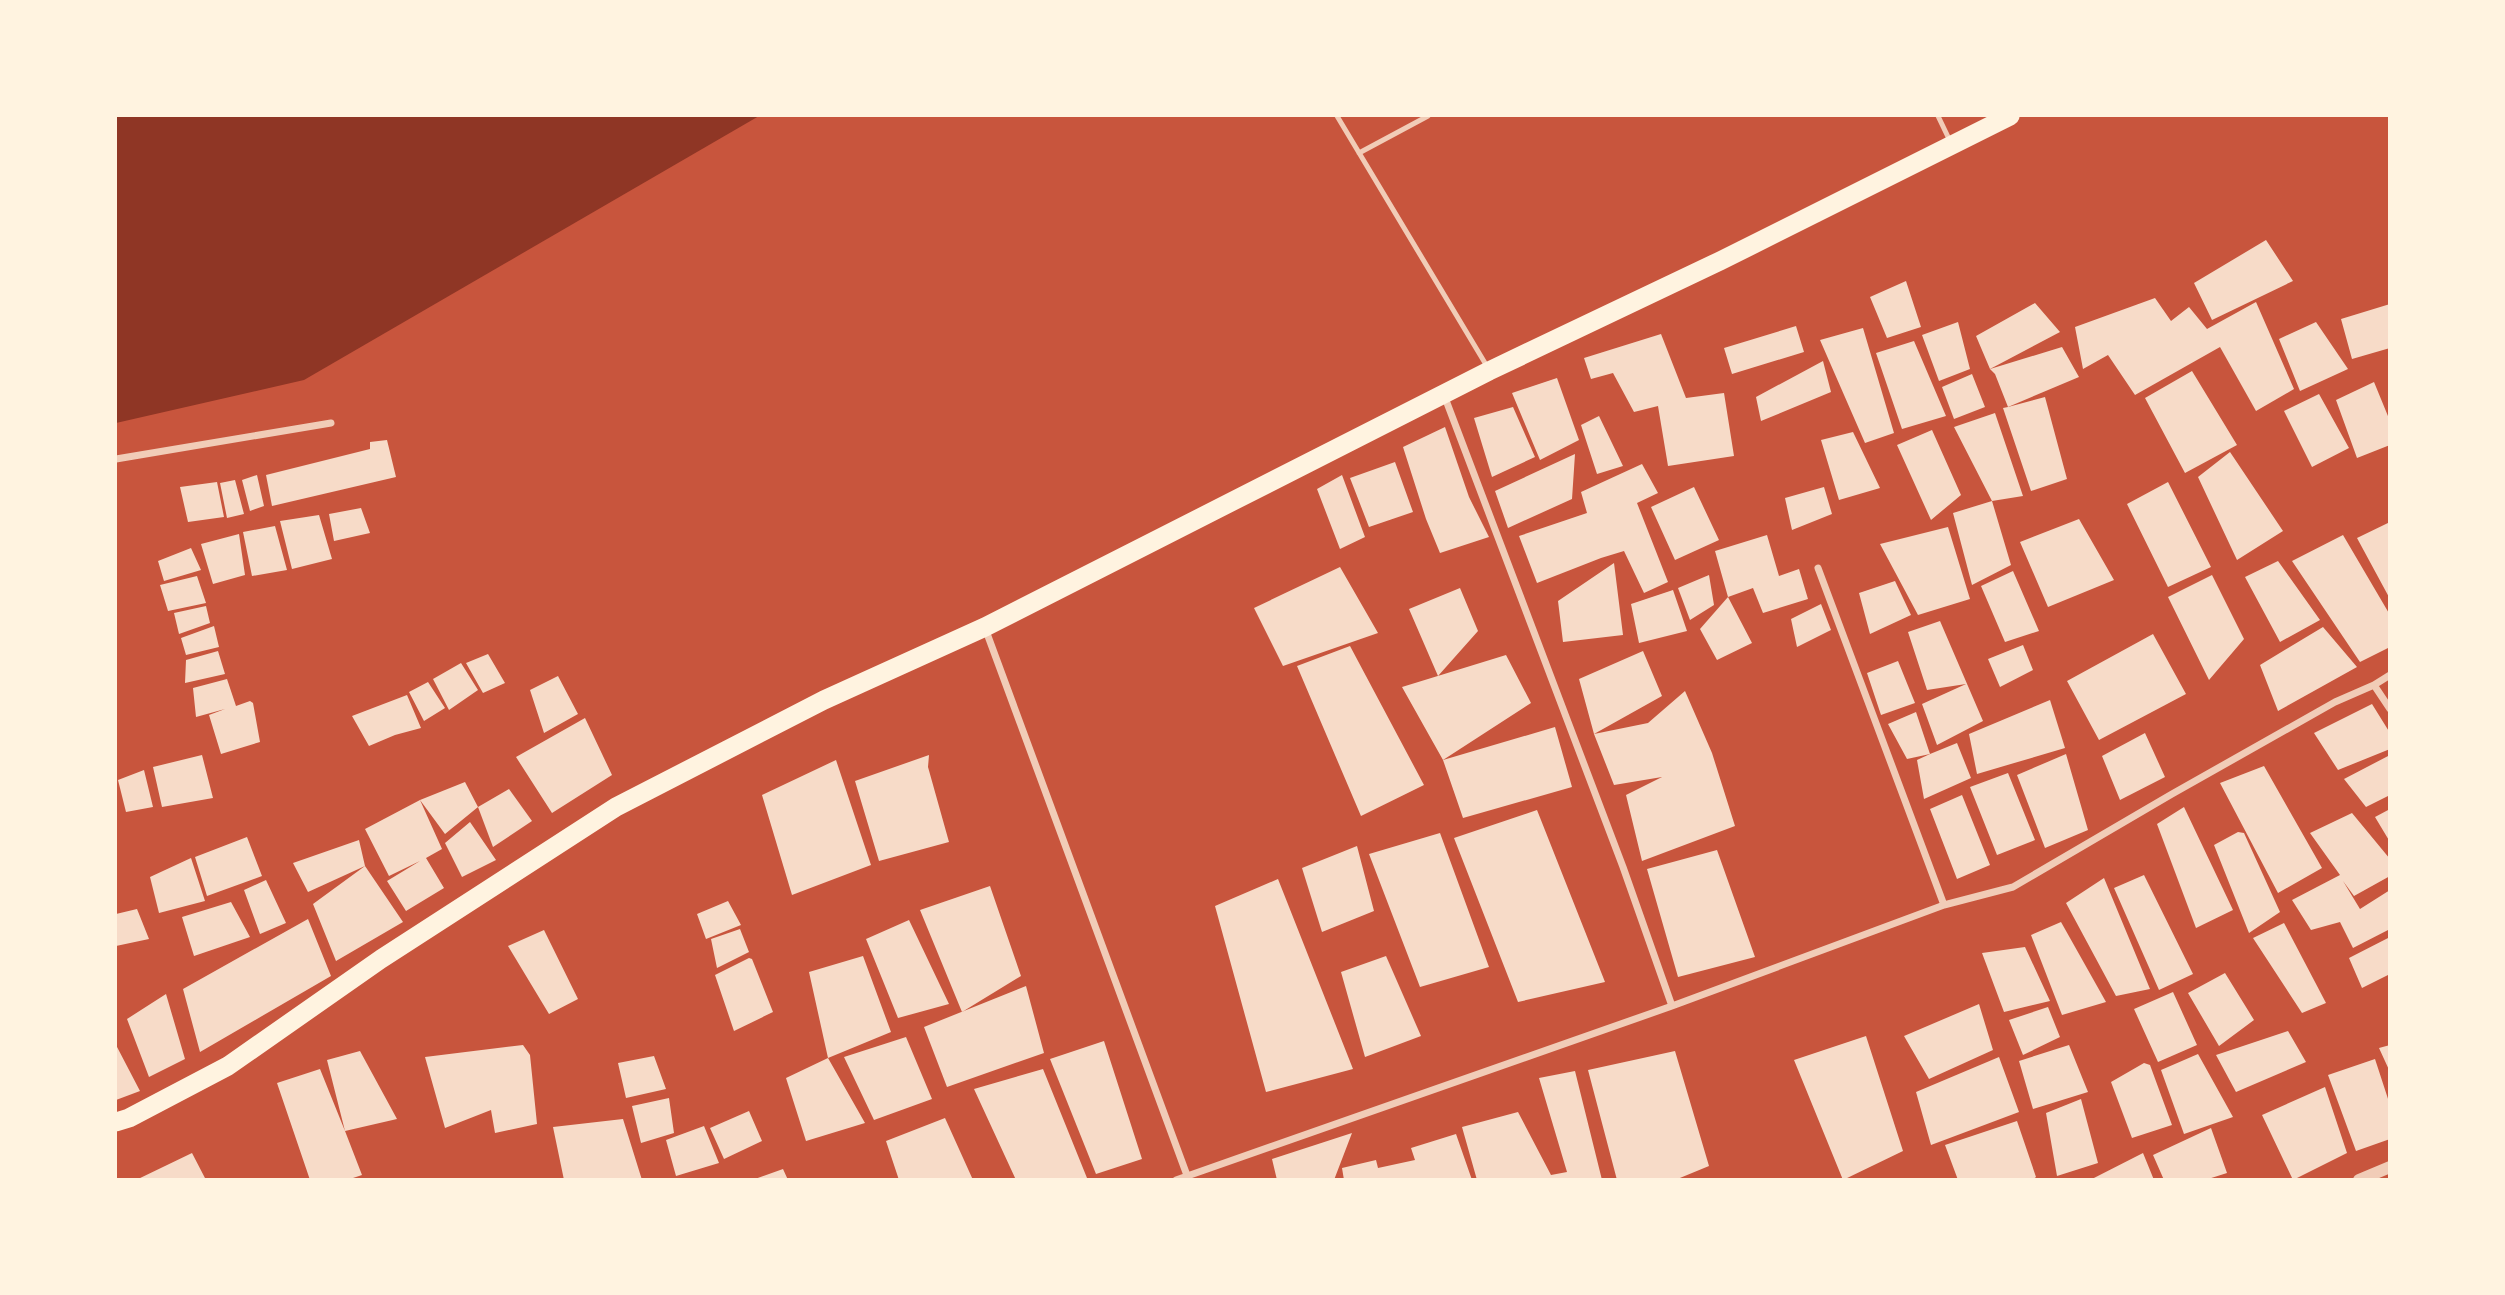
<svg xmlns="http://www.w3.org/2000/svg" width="2505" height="1295" viewBox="0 0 2505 1295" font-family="Poppins,sans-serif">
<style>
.water{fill:#8f3625}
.building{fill:#f7dbc8}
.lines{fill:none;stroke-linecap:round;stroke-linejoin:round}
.service{stroke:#f1ccb7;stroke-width:5}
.minor{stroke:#f1ccb7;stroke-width:7}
.tertiary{stroke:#f1ccb7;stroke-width:12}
.trunk{stroke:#fff3e0;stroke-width:19}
</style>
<rect width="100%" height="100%" fill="#c8553d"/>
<path class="water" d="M116 116H759L304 380 116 423Z"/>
<path class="building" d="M2266 240 2293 281 2212 320 2194 283Z
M1906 281 1921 327 1887 338 1870 297Z
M2155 298 2171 321 2189 307 2207 329 2256 302 2294 389 2256 411 2220 347 2135 395 2108 355 2083 369 2075 327Z
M2035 303 2060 332 1990 369 2062 347 2079 377 2008 407 2045 397 2067 479 2031 491 2003 408 2008 407 1995 374 1990 369 1976 336Z
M2390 304V348L2352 359 2341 319Z
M1958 322 1970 369 1939 381 1922 335Z
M2316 322 2348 369 2300 391 2279 339Z
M1796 326 1804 352 1732 374 1724 348Z
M1863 328 1894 433 1865 443 1820 340Z
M1661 334 1686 398 1724 393 1734 456 1668 466 1658 406 1634 412 1613 373 1591 379 1584 358Z
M1914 341 1946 416 1902 429 1876 353Z
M1823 361 1831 392 1761 421 1756 397Z
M2192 371 2237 445 2185 473 2145 398Z
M1972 374 1985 407 1954 419 1942 387Z
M1557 378 1579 440 1540 460 1512 393Z
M2374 382 2390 421V445L2357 458 2336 400Z
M2319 394 2349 448 2312 467 2284 411Z
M1513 407 1535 457 1492 477 1474 418Z
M1995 413 2023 496 1992 501 1954 427Z
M1599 416 1623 466 1597 474 1581 425Z
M1445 427 1469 497 1489 537 1440 553 1426 519 1403 447Z
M1932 430 1961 495 1931 520 1897 445Z
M1853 432 1880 488 1839 500 1821 440Z
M387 440 396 477 272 506 266 475 370 449V442Z
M2230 452 2283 531 2237 560 2198 477Z
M1575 454 1572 499 1508 528 1495 491Z
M1395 462 1413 512 1369 527 1350 478Z
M1642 464 1658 493 1637 503 1668 582 1644 593 1624 551 1601 558 1537 583 1519 536 1587 513 1581 492Z
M257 475 264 506 250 511 242 480Z
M1342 475 1365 537 1340 549 1317 489Z
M235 480 244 514 227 518 220 483Z
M217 482 224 517 188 522 180 487Z
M2168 482 2211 567 2168 587 2127 504Z
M1694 487 1719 540 1675 560 1651 507Z
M1824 487 1832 514 1792 530 1785 498Z
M1992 501 2011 565 1972 585 1953 513Z
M361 508 370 533 334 541 329 514Z
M319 515 332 559 292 569 280 521Z
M2079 519 2114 580 2048 607 2020 542Z
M2390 522V599L2357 538Z
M275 526 287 570 252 576 243 532Z
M1948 527 1970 599 1918 615 1880 544Z
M239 534 245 575 213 584 201 544Z
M1767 535 1779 576 1799 569 1808 599 1763 613 1753 588 1728 597 1715 551Z
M2343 535 2390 615V647L2360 662 2292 561Z
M191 548 201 570 164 581 158 561Z
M2278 561 2320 620 2280 642 2245 577Z
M1614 563 1623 635 1563 642 1558 601Z
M1340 567 1378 633 1283 666 1254 608Z
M2013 571 2039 631 2005 642 1981 586Z
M1709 575 1714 605 1690 620 1678 588Z
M2212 575 2244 639 2209 680 2168 597Z
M197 576 206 603 168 611 160 585Z
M1895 581 1911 615 1870 634 1859 593Z
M1460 588 1478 631 1438 676 1409 609Z
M1673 590 1687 631 1639 643 1631 604Z
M1728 597 1752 643 1717 660 1700 629Z
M1821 604 1831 630 1797 647 1791 619Z
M206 606 210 623 179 634 174 613Z
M1940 621 1983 721 1937 745 1922 704 1966 684 1927 690 1908 632Z
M214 626 219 647 186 655 181 638Z
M2323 627 2357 667 2278 711 2260 665Z
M2153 634 2186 694 2099 740 2067 681Z
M2023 645 2033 670 2000 687 1988 659Z
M1350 646 1424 785 1361 816 1297 666Z
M218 651 225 674 185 683 186 660Z
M1643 651 1662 696 1594 734 1648 723 1685 691 1712 753 1735 826 1642 861 1626 795 1662 777 1614 785 1594 734 1579 679Z
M488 654 505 683 483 693 466 663Z
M1506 655 1531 703 1443 760 1402 687Z
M1898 661 1915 703 1881 715 1867 673Z
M461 663 478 690 449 710 433 679Z
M558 676 578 714 544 733 530 690Z
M227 679 236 706 250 701 253 703 260 742 221 754 209 715 225 709 196 717 193 688Z
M428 682 445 708 424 721 409 692Z
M407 695 421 728 395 735 369 746 352 716Z
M2050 700 2065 748 1977 774 1969 734Z
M2372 704 2390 733V749L2338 770 2314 733Z
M1916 712 1930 754 1957 743 1971 778 1924 799 1917 760 1930 754 1907 759 1888 724Z
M585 718 612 775 552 813 516 757Z
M1555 727 1572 787 1463 818 1443 760Z
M2145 733 2165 777 2120 800 2102 756Z
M2066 754 2088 830 2045 848 2017 775Z
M202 755 213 798 162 807 153 767Z
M929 755 928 767 949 842 879 861 855 781Z
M2390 755V795L2366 807 2344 779Z
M836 760 871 865 792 895 762 795Z
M2264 766 2322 868 2278 893 2220 783Z
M144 770 153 807 126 812 118 780Z
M2008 773 2035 840 1997 855 1970 787Z
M465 782 478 807 445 834 420 800Z
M509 789 532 821 493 847 478 807Z
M1962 795 1990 865 1957 879 1930 809Z
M420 800 442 849 426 858 444 888 406 911 387 881 420 861 389 876 365 829Z
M2184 807 2233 910 2196 928 2157 824Z
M2390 809V842L2375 817Z
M1537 810 1605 982 1518 1002 1454 838Z
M2352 813 2390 859V876L2354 896 2343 881 2360 909 2390 890V929L2353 948 2340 922 2311 930 2292 900 2340 875 2310 833Z
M470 822 496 860 462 877 445 843Z
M2238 832 2244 833 2280 912 2249 933 2214 845Z
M1440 833 1489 967 1420 987 1369 854Z
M247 837 262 876 207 896 195 857Z
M359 840 365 866 308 892 293 863Z
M1357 846 1374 911 1322 932 1302 868Z
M1717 850 1755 957 1678 977 1647 869Z
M191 858 205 901 159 913 150 877Z
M365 866 403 922 336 961 313 904Z
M2144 875 2193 974 2159 990 2114 888Z
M2104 878 2150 989 2116 996 2066 903Z
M1278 879 1353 1069 1266 1092 1215 906Z
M266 880 286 923 260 934 244 890Z
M990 886 1021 976 962 1012 920 910Z
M728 901 741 925 706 939 697 914Z
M231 902 250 937 194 956 182 917Z
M137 909 149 939 116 946V914Z
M308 919 331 976 200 1052 183 989Z
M909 920 949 1004 898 1018 866 939Z
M2061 922 2106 1002 2062 1015 2031 935Z
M2284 923 2326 1003 2302 1013 2253 938Z
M740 929 749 952 717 968 711 939Z
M544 930 578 999 549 1014 508 946Z
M2390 937V974L2362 988 2349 958Z
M2025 947 2050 1001 2004 1012 1982 953Z
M863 956 891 1032 828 1058 809 972Z
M1386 956 1421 1036 1365 1057 1341 972Z
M749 958 752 959 773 1012 734 1031 715 975Z
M2225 973 2254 1020 2219 1046 2188 993Z
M1026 986 1044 1053 947 1087 924 1027Z
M2173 992 2197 1045 2158 1062 2134 1009Z
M166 994 185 1059 149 1077 127 1019Z
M1979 1004 1993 1050 1929 1079 1904 1036Z
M2048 1007 2060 1037 2023 1055 2009 1020Z
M2288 1031 2306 1062 2236 1092 2216 1055Z
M1866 1036 1903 1151 1843 1180 1794 1060Z
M906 1037 932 1099 874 1120 844 1057Z
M1104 1041 1142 1159 1096 1174 1050 1059Z
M116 1045 140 1091 116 1100Z
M523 1045 530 1055 537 1124 495 1133 491 1110 445 1128 425 1057Z
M2069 1045 2088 1092 2033 1109 2019 1061Z
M2390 1045V1072L2379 1048Z
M360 1051 397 1119 345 1131 327 1060Z
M1675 1051 1709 1166 1675 1180H1617L1588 1070Z
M2198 1054 2233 1117 2184 1134 2161 1070Z
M654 1056 666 1089 626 1098 618 1063Z
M1999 1057 2019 1112 1931 1145 1916 1092Z
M828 1058 865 1123 806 1141 786 1078Z
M2375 1059 2390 1105V1139L2356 1151 2328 1075Z
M2144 1063 2150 1065 2172 1125 2132 1138 2111 1082Z
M320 1069 345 1131 362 1175 347 1180H310L277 1083Z
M1043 1069 1087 1178 1016 1180 974 1089Z
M1575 1071 1602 1180H1477L1462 1127 1518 1112 1551 1175 1567 1172 1539 1078Z
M2325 1087 2347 1153 2293 1180 2262 1115Z
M669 1098 674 1133 641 1143 632 1106Z
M2081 1099 2098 1163 2057 1176 2046 1113Z
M749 1111 762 1141 724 1159 710 1128Z
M945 1118 973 1180H899L886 1141Z
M623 1119 642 1180H564L553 1127Z
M2017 1121 2036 1177 2032 1180H1958L1945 1145Z
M704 1126 719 1163 676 1176 666 1140Z
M2211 1128 2227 1173 2205 1180H2164L2153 1155Z
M1352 1133 1334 1180H1277L1272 1159Z
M1456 1134 1472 1180H1344L1342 1168 1376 1160 1378 1168 1415 1160 1411 1148Z
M192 1153 206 1180H136Z
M2143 1153 2154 1180H2090Z
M783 1169 788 1180H755V1179Z"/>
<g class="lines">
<path class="service" d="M1337 116 1488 368
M1938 116 1950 141
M1359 153 1428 116"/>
<path class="minor" d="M1444 395 1623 867 1672 1006
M116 459 331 423
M1818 568 1944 905
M985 628 1188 1178
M2374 685 2390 709
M1176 1180 1672 1006 1944 905 2013 887 2172 794 2335 702 2374 685 2390 675"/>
<path class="tertiary" d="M2359 1180 2390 1167"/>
<path class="trunk" d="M116 1122 129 1118 228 1066 381 959 616 807 824 700 985 627 1489 371 1720 261 2010 116"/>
</g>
<rect width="2505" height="1295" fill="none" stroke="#fff3e0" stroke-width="234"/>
</svg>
